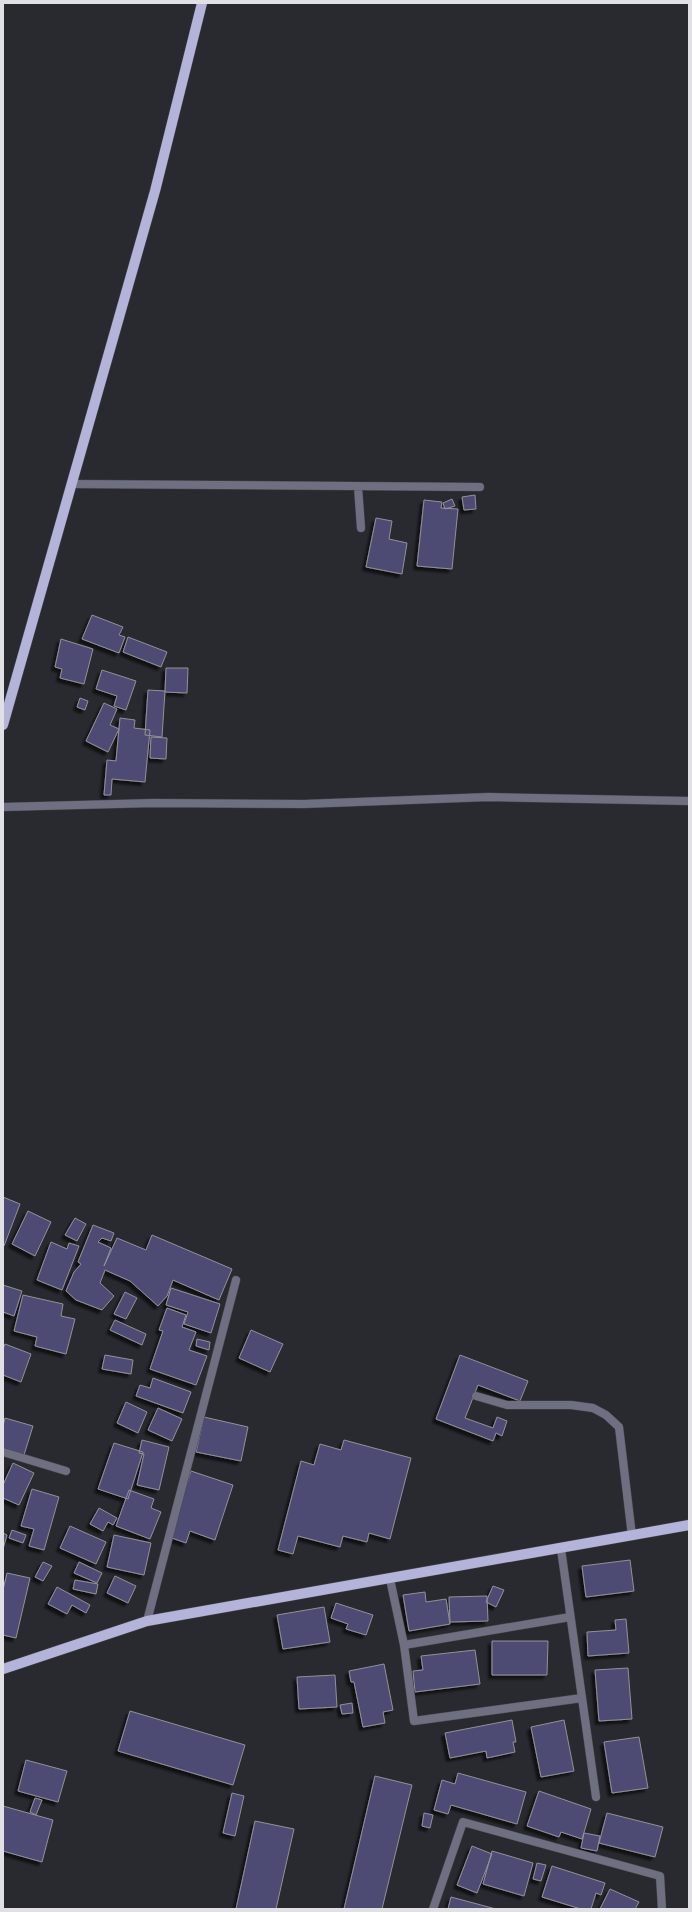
<svg xmlns="http://www.w3.org/2000/svg" width="692" height="1912" viewBox="0 0 692 1912" font-family="'IBM Plex Serif',serif">
<style>
.building{fill:#4d4c73;stroke:#919198;filter:url(#shadow)}
.lines{fill:none;stroke-linecap:round;stroke-linejoin:round}
.minor-casing{stroke:#46474c;stroke-width:9}
.primary-casing{stroke:#46474c;stroke-width:11}
.minor{stroke:#6f6f82;stroke-width:8}
.primary{stroke:#b4b4db;stroke-width:10}
</style>
<defs>
<filter id="shadow"><feDropShadow dx="-3.5" dy="3.5" stdDeviation="1" flood-color="#0009"/></filter>
</defs>
<rect width="100%" height="100%" fill="#292a2f"/>
<path class="building" d="M475 495 476 509 464 510 462 497Z
M452 499 455 506 445 509 443 503Z
M424 500 442 502 441 508 458 509 452 569 417 566Z
M376 518 392 521 389 539 407 543 402 574 366 567Z
M92 615 123 627 119 635 125 637 119 653 82 639Z
M128 637 167 652 161 667 123 652Z
M61 639 93 649 84 684 60 678 62 669 55 667Z
M166 668H188L187 693 165 692Z
M102 670 136 681 126 710 114 706 117 696 96 689Z
M148 690 165 691 162 737 145 735Z
M80 698 88 701 85 710 77 707Z
M104 703 117 709 110 725 119 729 108 752 86 741Z
M120 718 135 720 134 728 150 730 145 782 112 779 111 795H104L107 760 116 761Z
M151 737 167 738 166 759 150 758Z
M3 1197 20 1204 4 1246 3 1245Z
M28 1211 51 1222 35 1256 12 1244Z
M75 1218 86 1224 77 1241 65 1235Z
M93 1225 114 1233 111 1241 102 1238 98 1242 111 1248 104 1266 117 1238 146 1250 152 1235 232 1269 219 1300 173 1280 167 1296 158 1306 130 1281 105 1270 100 1283 114 1296 102 1310 76 1300 66 1291 74 1272 81 1264 78 1262Z
M51 1242 67 1249 69 1243 79 1246 62 1290 37 1280Z
M3 1285 22 1291 14 1316 3 1312Z
M171 1288 220 1304 211 1333 184 1324 188 1312 166 1305Z
M125 1292 137 1298 126 1319 114 1314Z
M23 1295 63 1304 61 1316 75 1319 66 1354 35 1346 37 1337 14 1331Z
M167 1308 186 1315 182 1327 196 1332 189 1350 207 1356 196 1385 150 1369 163 1331 159 1330Z
M115 1320 146 1334 142 1345 110 1330Z
M251 1330 283 1344 270 1372 239 1358Z
M197 1339 210 1342 209 1350 196 1346Z
M5 1344 31 1354 21 1382 3 1375V1349Z
M105 1355 133 1360 131 1374 102 1369Z
M460 1355 528 1381 520 1401 478 1385 465 1418 493 1428 497 1417 507 1421 502 1436 496 1433 493 1441 436 1419Z
M153 1378 191 1392 183 1413 136 1396 140 1385 150 1388Z
M126 1402 147 1412 138 1433 117 1423Z
M158 1408 182 1419 172 1441 148 1430Z
M204 1417 248 1427 241 1461 196 1452Z
M5 1418 33 1426 24 1455 3 1449V1426Z
M142 1440 169 1447 159 1490 137 1485 144 1454 139 1453Z
M344 1440 411 1458 390 1539 369 1533 367 1542 343 1536 340 1547 298 1536 293 1554 278 1550 301 1461 314 1465 320 1444 341 1450Z
M114 1443 143 1452 128 1499 98 1489Z
M13 1463 34 1473 19 1505 3 1498V1485Z
M191 1471 233 1485 215 1540 190 1531 186 1543 169 1537Z
M32 1489 59 1497 44 1550 29 1546 34 1529 21 1526Z
M129 1490 154 1499 151 1508 161 1512 150 1539 116 1526Z
M99 1508 117 1518 113 1525 108 1522 103 1531 90 1524Z
M70 1526 106 1542 96 1564 60 1548Z
M12 1530 26 1535 23 1543 9 1538Z
M3 1533 7 1535 3 1549Z
M114 1535 151 1543 144 1575 107 1567Z
M630 1560 634 1591 586 1597 582 1566Z
M43 1562 52 1566 43 1581 35 1577Z
M79 1562 102 1573 97 1583 74 1573Z
M7 1573 30 1578 16 1638 3 1635V1590Z
M115 1576 136 1586 128 1603 107 1593Z
M75 1580 98 1584 96 1594 73 1589Z
M493 1586 504 1590 496 1607 486 1602Z
M57 1587 90 1605 86 1613 72 1605 67 1614 48 1604Z
M425 1592 426 1602 446 1599 450 1624 409 1631 403 1595Z
M487 1596 488 1621 450 1622 449 1597Z
M336 1603 373 1615 366 1635 346 1629 348 1624 331 1618Z
M324 1607 330 1642 283 1649 277 1615Z
M626 1619 629 1653 588 1656 587 1632 616 1630 615 1620Z
M492 1641H548L547 1675H492Z
M475 1650 480 1684 415 1692 413 1671 423 1670 421 1656Z
M384 1664 393 1710 383 1712 385 1723 363 1727 354 1682H351L349 1671Z
M628 1668 632 1719 599 1721 595 1670Z
M335 1675 337 1707 299 1709 297 1677Z
M352 1703 353 1713 342 1714 340 1705Z
M130 1711 245 1745 233 1785 118 1751Z
M512 1720 516 1742H513L515 1752 487 1758 486 1751 450 1758 445 1733Z
M564 1720 574 1771 541 1777 531 1727Z
M639 1737 648 1788 612 1793 604 1742Z
M26 1760 67 1771 58 1802 18 1791Z
M458 1773 526 1792 517 1824 451 1805 448 1814 434 1810 442 1780 455 1784Z
M375 1776 412 1785 382 1909H344Z
M539 1791 591 1809 582 1839 561 1832 559 1837 527 1826Z
M232 1793 244 1796 235 1836 223 1833Z
M35 1798 42 1800 36 1815 30 1812Z
M3 1806 53 1820 42 1862 3 1851Z
M424 1813 433 1815 430 1828 422 1826Z
M607 1813 663 1827 655 1857 599 1843Z
M255 1821 294 1829 276 1909H236Z
M584 1833 600 1836 597 1851 581 1848Z
M472 1846 492 1854 477 1893 457 1885Z
M492 1851 533 1863 524 1896 483 1884Z
M537 1863 546 1865 541 1881 533 1879Z
M552 1866 605 1883 601 1895 596 1893 591 1909H581L542 1897Z
M610 1889 639 1902 635 1909H600Z
M451 1897 496 1909H448Z"/>
<g class="lines">
<defs>
<path id="minor" d="M71 484 480 487
M358 487 361 528
M3 807 154 803 304 804 489 797 689 801
M476 1396 507 1405H571L593 1408 606 1415 619 1427 632 1536
M3 1452 66 1471
M561 1549 596 1797
M390 1579 404 1645 414 1721 582 1698
M147 1621 236 1280
M404 1645 570 1617
M433 1909 463 1822 660 1876 662 1909"/>
<path id="primary" d="M3 725 155 191 202 3
M3 1669 147 1621 689 1525"/>
</defs>
<use href="#minor" class="minor-casing"/>
<use href="#primary" class="primary-casing"/>
<use href="#minor" class="minor"/>
<use href="#primary" class="primary"/>
</g>
<rect width="692" height="1912" fill="none" stroke="#e1e1e5" stroke-width="8"/>
</svg>
